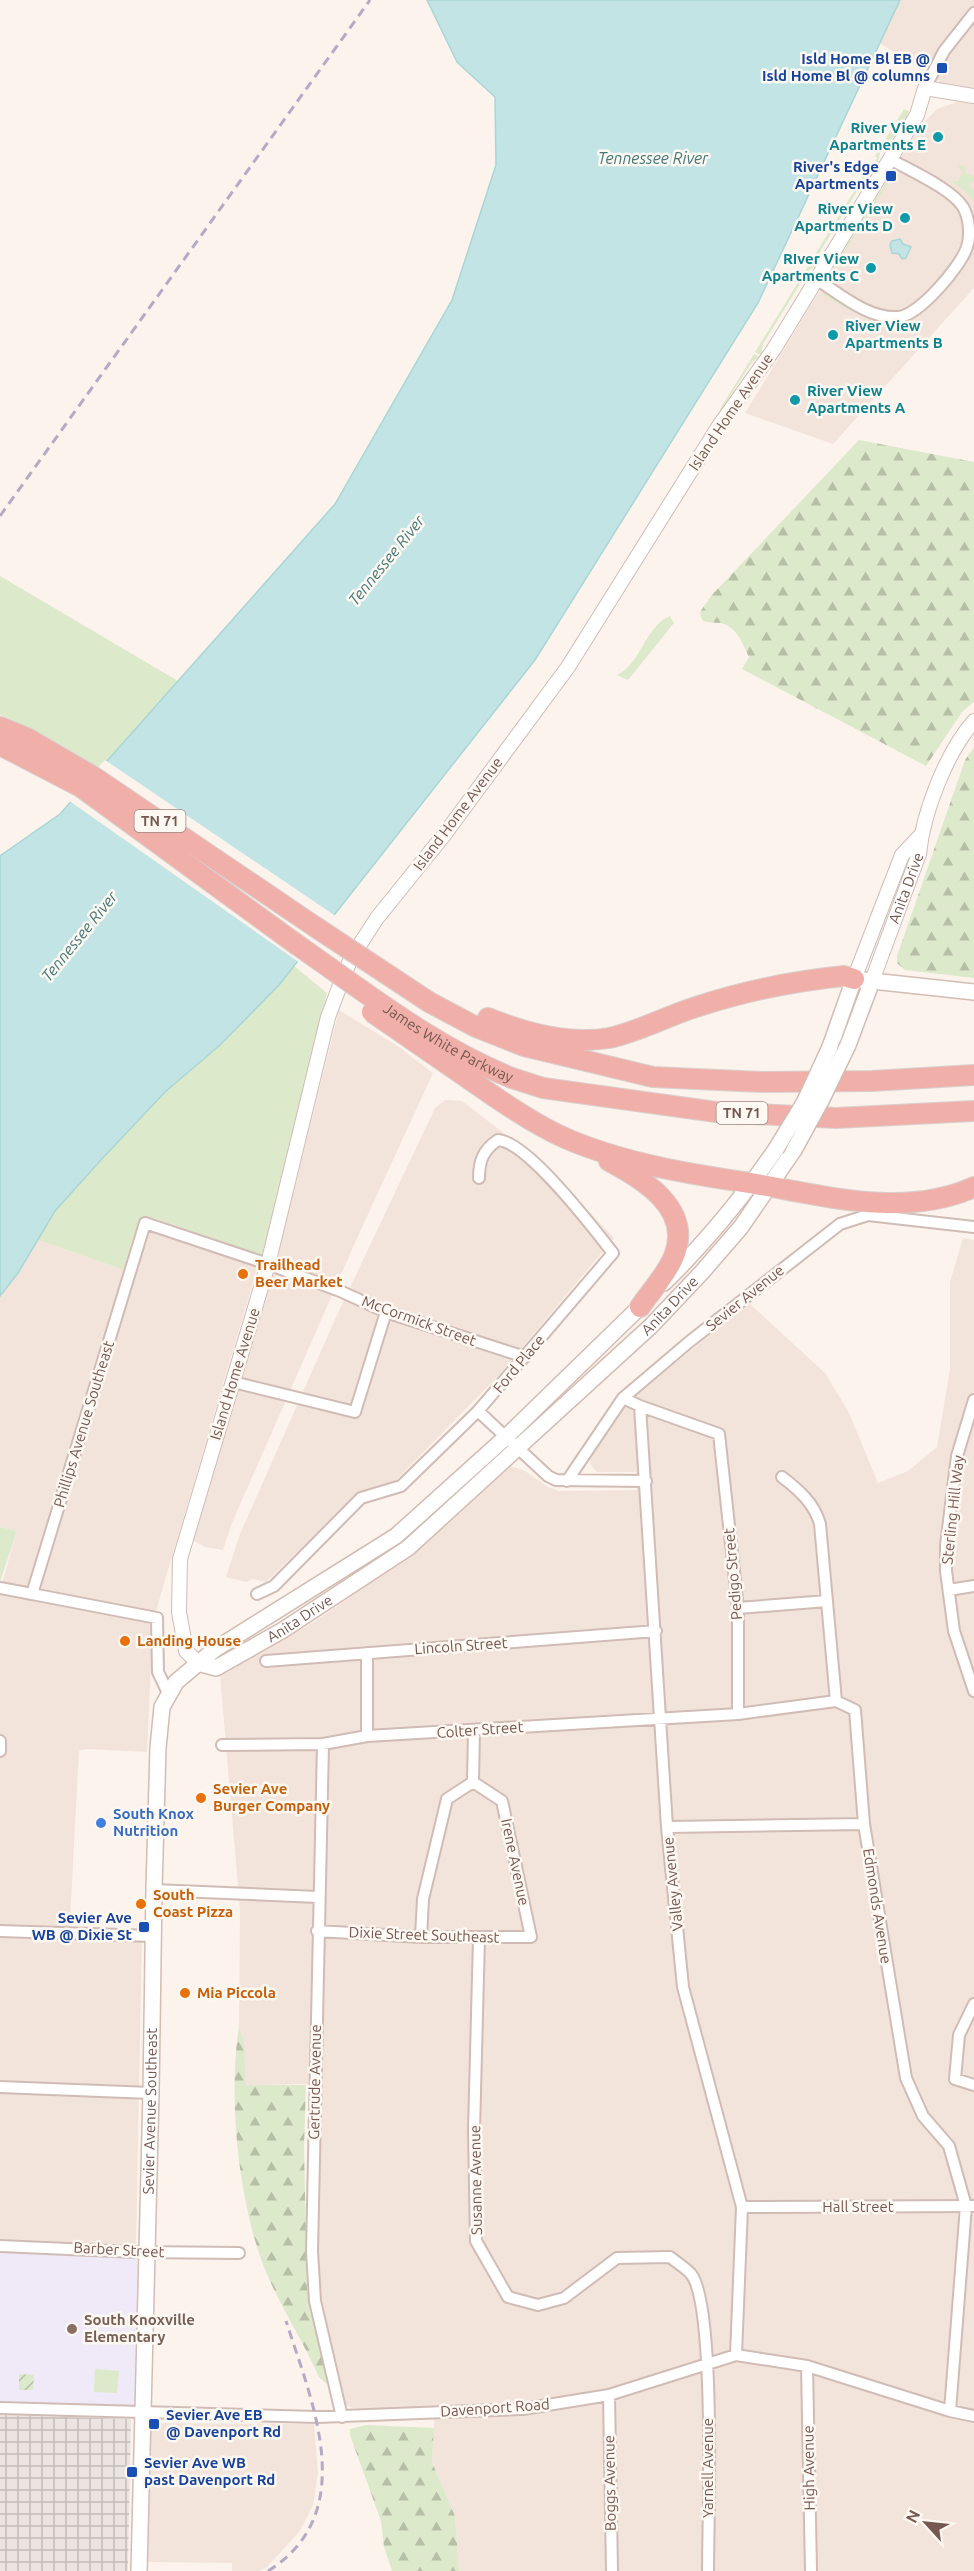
<svg xmlns="http://www.w3.org/2000/svg" width="974" height="2571" viewBox="0 0 974 2571" font-family="Ubuntu,sans-serif">
<style>
.residential{fill:#f3e4db}
.industrial{fill:url(#industrial-grid)}
.education{fill:#f0e9f8}
.green{fill:#dce9cb}
.forest{fill:url(#forest-firs)}
.garden{fill:url(#garden-furrows)}
.water{fill:#c2e4e4;stroke:#a9d6d5;stroke-width:1.5}
.pier{fill:#fcf3ed}
.lines{fill:none;stroke-linecap:round;stroke-linejoin:round}
.minor-casing{stroke:#d0bcb5;stroke-width:14}
.tertiary-casing{stroke:#d0bcb5;stroke-width:16}
.secondary-casing{stroke:#d3bcb2;stroke-width:18}
.motorway-casing{stroke:#d9d0ce;stroke-width:22}
.minor{stroke:#fff;stroke-width:10}
.tertiary{stroke:#fff;stroke-width:14}
.secondary{stroke:#fff;stroke-width:15}
.motorway{stroke:#f0b0a9;stroke-width:20}
.rail{stroke:#b5aac6;stroke-width:3;stroke-dasharray:9 6;stroke-linecap:butt}
.secondary-bridge-casing{stroke:#d3bcb2;stroke-width:18;stroke-linecap:butt}
.motorway-bridge-casing{stroke:#d9d0ce;stroke-width:22;stroke-linecap:butt}
.secondary-bridge{stroke:#fff;stroke-width:15}
.motorway-bridge{stroke:#f0b0a9;stroke-width:20}
.transit-dot{fill:#1a4fb4;stroke:#fef8f3;stroke-width:2}
.culture-dot{fill:#0f9aa8;stroke:#fef8f3;stroke-width:2}
.food-dot{fill:#e8710a;stroke:#fef8f3;stroke-width:2}
.shop-dot{fill:#3f7fe0;stroke:#fef8f3;stroke-width:2}
.education-dot{fill:#8d6e63;stroke:#fef8f3;stroke-width:2}
.labels{text-anchor:middle;stroke-width:5;stroke-linejoin:round;paint-order:stroke}
.shield{fill:#fef8f3;stroke:#9f8881;stroke-width:1.5}
.shield-label{font-size:14px;font-weight:bold;fill:#765850}
.transit-label{font-size:15px;font-weight:bold;fill:#164399;stroke:#fef8f3;text-anchor:end}
.culture-label{font-size:15px;font-weight:bold;fill:#0d838f;stroke:#fef8f3;text-anchor:end}
.street-label{font-size:15px;fill:#765850;stroke:#fef8f3}
.food-label{font-size:15px;font-weight:bold;fill:#c56008;stroke:#fef8f3;text-anchor:start}
.shop-label{font-size:15px;font-weight:bold;fill:#366cbe;stroke:#fef8f3;text-anchor:start}
.education-label{font-size:15px;font-weight:bold;fill:#785e54;stroke:#fef8f3;text-anchor:start}
.water-label{font-size:16px;font-style:italic;fill:#447879;stroke:#fef8f3}
</style>
<defs>
<pattern id="industrial-grid" width="8" height="8" patternUnits="userSpaceOnUse" patternTransform="scale(1.5)"><rect width="8" height="8" fill="#ece4e1"/><path d="M0 4h8M4 0v8" fill="none" stroke="#c4bcb9"/></pattern>
<pattern id="forest-firs" width="22" height="20" patternUnits="userSpaceOnUse" patternTransform="scale(1.5)"><rect width="22" height="20" fill="#dce9cb"/><path d="M5 1l3.5 6h-7zM16 11l3.5 6h-7z" fill="#b7c0a7"/></pattern>
<pattern id="garden-furrows" width="10" height="10" patternUnits="userSpaceOnUse" patternTransform="scale(1.5)"><rect width="10" height="10" fill="#dce9cb"/><path d="M-1 1l2-2M0 10L10 0M9 11l2-2" fill="none" stroke="#b7c0a7"/></pattern>
</defs>
<rect width="100%" height="100%" fill="#fcf3ed"/>
<path class="residential" d="M900 0H974V88L940 83 937 78 940 71 927 65 923 71 880 43Z
M957 102 974 104V288L833 444 745 413 921 125 937 109Z
M339 1010 396 1045 433 1073 358 1236 232 1523 223 1550 205 1547 194 1541 195 1531 277 1259Z
M445 1100 462 1101 544 1164 614 1238 500 1374 392 1484 355 1496 266 1582 253 1579 246 1582 226 1577 240 1534 337 1315 435 1108Z
M139 1226 258 1266 153 1621 147 1752 86 1749 79 1751 69 1939 142 1941 136 2244 0 2242V1590L17 1531 0 1527V1296L18 1273 38 1240 124 1270 133 1236Z
M963 1238 974 1240V2571H459L455 2516 432 2462 435 2408H354L346 2406 319 2294 316 2205 318 2084 246 2085 243 2042 239 2026 240 1910 220 1675 314 1622 405 1559 434 1535 508 1465 525 1471 548 1487 559 1491 637 1490 636 1472H597L590 1464 591 1458 623 1409 636 1395 749 1303 826 1374 849 1413 878 1483 908 1471 937 1447 950 1369V1282Z
M151 2423 314 2424 318 2473 313 2505 300 2531 267 2567 259 2571H232V2563L148 2562Z"/>
<path class="industrial" d="M0 2415 131 2419 128 2571H0Z"/>
<path class="education" d="M0 2246 147 2252 141 2412 0 2408Z"/>
<path class="green" d="M904 109 909 111C906 119 902 128 896 134 887 145 880 147 878 163L875 161 877 158 875 156Z
M872 162 877 165 870 170 818 255 817 264 811 261Z
M962 165 966 167 965 174 974 176V181L968 185 974 190V202L964 190 949 180 957 182 963 172 958 166Z
M891 174 893 175 832 273 831 272Z
M810 263 816 266 808 271 763 344 761 355 755 352Z
M824 291C841 300 862 326 883 322L887 326 872 324 822 294Z
M754 354 759 357 752 362 720 412V409Z
M0 576 178 681 100 769 33 729 0 715Z
M670 616 674 623 628 680 617 675C642 663 644 627 670 616Z
M294 966 327 993 262 1255 154 1218 143 1219 133 1236 124 1270 38 1240 55 1211 100 1161 165 1092 220 1045 279 985Z
M0 1527 17 1531 0 1582Z
M95 2369 119 2371 117 2393 94 2392Z"/>
<path class="forest" d="M859 440 974 462V702L962 712 926 766 742 669 749 657C743 644 737 627 721 623 714 622 709 624 702 620L700 612 711 596Z
M974 747V978L905 970 897 963V956L965 760Z
M239 2026 244 2042 246 2085H306L304 2148 307 2289 329 2377 327 2384 319 2377C302 2338 277 2302 262 2262 238 2194 228 2097 239 2026Z
M366 2425 434 2428 432 2462 455 2516 459 2571H392L384 2547 381 2521 350 2435V2429Z"/>
<path class="garden" d="M19 2374 34 2375 33 2390H19Z"/>
<path class="water" d="M427 0H900L758 303 535 660 279 985 220 1045 165 1092 100 1161 55 1211 18 1273 0 1296V856L60 814 335 504 452 300 496 165 495 97 457 62Z
M900 239 903 244 911 247 906 258 902 259 899 254 892 253 890 245 892 241Z"/>
<path class="pier" d="M105 760 337 917 300 963 68 800Z"/>
<g class="lines">
<defs>
<path id="minor" d="M925 88 944 51 974 13
M816 279C840 294 868 319 898 317 919 316 961 266 967 247 971 235 969 217 963 207 952 189 909 170 890 159
M233 1382 355 1412 386 1312
M623 1398 640 1406 719 1434 738 1608V1714
M974 1400 957 1456 946 1545V1571L954 1631 974 1691
M640 1406 667 1827 683 1987 742 2207 736 2355
M478 1411 548 1476 556 1480 646 1481
M782 1477C799 1490 814 1503 820 1524L836 1701 855 1710 864 1824 906 2078 923 2116 949 2146 966 2206 950 2411
M567 1481 623 1398 689 1342 840 1224 868 1215 974 1227
M0 1588 32 1594 145 1223 268 1264 340 1291 386 1312 525 1357
M949 1590 974 1586
M32 1594 157 1618 158 1672 168 1693
M257 1594 274 1586 361 1498 401 1486 478 1411 613 1253C593 1228 528 1142 498 1140 483 1150 479 1161 479 1178
M738 1608 827 1601
M367 1653V1736
M266 1661 656 1631
M0 1741V1751
M323 1744 312 2251 315 2301 342 2417
M222 1745 323 1744 367 1736 738 1714 836 1701
M473 1782 474 1730
M667 1827 864 1824
M154 1890 318 1897
M0 1931 152 1936
M317 1931 421 1937H531L502 1801 473 1782
M421 1937 423 1899 447 1799 473 1782
M479 1938 474 2130 476 2241 508 2297 538 2305 564 2298 617 2258 670 2257C676 2262 686 2268 691 2274 716 2305 708 2521 708 2571
M974 2004 959 2035 955 2079 974 2085
M0 2087 151 2093
M742 2207 974 2206
M0 2246 136 2252 239 2253
M807 2366 811 2571
M609 2395 612 2571
M0 2408 317 2417 523 2409 609 2395 736 2355 807 2366 950 2411 974 2416"/>
<g id="tertiary">
<path d="M854 979 902 855 921 835"/>
<path id="s1" d="M872 981 919 854C923 813 946 753 974 721"/>
<path d="M198 1663 186 1651 179 1612 180 1559 268 1264 328 1017 345 972 353 955 377 918 444 835 568 667 719 426 774 349 917 115 925 88 974 96"/>
</g>
<g id="secondary">
<path d="M848 1045 872 981"/>
<path d="M830 1047 854 979 974 992"/>
<path d="M664 1283C706 1242 743 1197 776 1149"/>
<path id="s2" d="M198 1663 216 1668 283 1630 408 1548 651 1326 703 1271 741 1227 794 1150"/>
<path id="s3" d="M139 2571 151 2093 154 1890 158 1748 162 1707 176 1682 214 1650 396 1536 506 1437 647 1300"/>
</g>
<path id="motorway" d="M0 727 27 738 94 777 314 926
M0 745 81 787 296 944
M429 1002 476 1027 524 1046 653 1077 762 1082 872 1081 974 1075
M488 1018C525 1033 568 1045 609 1038 638 1032 667 1016 696 1007 744 991 794 981 844 976L854 979
M512 1078 543 1088 716 1112 836 1118 974 1111
M495 1097C517 1112 540 1127 565 1138 622 1163 689 1174 750 1183 822 1195 903 1219 974 1187
M609 1161C643 1179 693 1209 674 1256 667 1274 651 1291 640 1307"/>
</defs>
<use href="#minor" class="minor-casing"/>
<use href="#tertiary" class="tertiary-casing"/>
<use href="#secondary" class="secondary-casing"/>
<use href="#motorway" class="motorway-casing"/>
<use href="#minor" class="minor"/>
<use href="#tertiary" class="tertiary"/>
<use href="#secondary" class="secondary"/>
<use href="#motorway" class="motorway"/>
<path class="rail" d="M0 516 370 0
M268 2571C361 2513 312 2402 286 2321"/>
<defs>
<path id="secondary-bridge" d="M776 1149 804 1103 830 1047
M794 1150 821 1101 848 1045"/>
<g id="motorway-bridge">
<path d="M314 926 429 1002"/>
<path id="s4" d="M296 944C365 992 433 1046 512 1078"/>
<path d="M372 1012 495 1097"/>
</g>
</defs>
<use href="#secondary-bridge" class="secondary-bridge-casing"/>
<use href="#motorway-bridge" class="motorway-bridge-casing"/>
<use href="#secondary-bridge" class="secondary-bridge"/>
<use href="#motorway-bridge" class="motorway-bridge"/>
</g>
<g class="transit-dot">
<rect x="936" y="62" width="12" height="12" rx="3"/>
<rect x="885" y="170" width="12" height="12" rx="3"/>
<rect x="138" y="1921" width="12" height="12" rx="3"/>
<rect x="148" y="2418" width="12" height="12" rx="3"/>
<rect x="126" y="2466" width="12" height="12" rx="3"/>
</g>
<g class="culture-dot">
<circle cx="938" cy="137" r="6"/>
<circle cx="905" cy="218" r="6"/>
<circle cx="871" cy="268" r="6"/>
<circle cx="833" cy="335" r="6"/>
<circle cx="795" cy="400" r="6"/>
</g>
<g class="food-dot">
<circle cx="243" cy="1274" r="6"/>
<circle cx="125" cy="1641" r="6"/>
<circle cx="201" cy="1798" r="6"/>
<circle cx="141" cy="1904" r="6"/>
<circle cx="185" cy="1993" r="6"/>
</g>
<circle class="shop-dot" cx="101" cy="1823" r="6"/>
<circle class="education-dot" cx="72" cy="2329" r="6"/>
<g class="labels">
<g class="shield">
<rect x="134.5" y="810" width="51" height="22" rx="4.5"/>
<rect x="716.5" y="1102" width="51" height="22" rx="4.5"/>
</g>
<g class="shield-label">
<text x="160" y="826">TN 71</text>
<text x="742" y="1118">TN 71</text>
</g>
<g class="transit-label">
<text x="930" y="64">Isld Home Bl EB @<tspan x="930" dy="17">Isld Home Bl @ columns</tspan></text>
<text x="879" y="172">River's Edge<tspan x="879" dy="17">Apartments</tspan></text>
<text x="132" y="1923">Sevier Ave<tspan x="132" dy="17">WB @ Dixie St</tspan></text>
<text x="166" y="2420" text-anchor="start">Sevier Ave EB<tspan x="166" dy="17">@ Davenport Rd</tspan></text>
<text x="144" y="2468" text-anchor="start">Sevier Ave WB<tspan x="144" dy="17">past Davenport Rd</tspan></text>
</g>
<g class="culture-label">
<text x="926" y="133">River View<tspan x="926" dy="17">Apartments E</tspan></text>
<text x="893" y="214">River View<tspan x="893" dy="17">Apartments D</tspan></text>
<text x="859" y="264">RIver View<tspan x="859" dy="17">Apartments C</tspan></text>
<text x="845" y="331" text-anchor="start">River View<tspan x="845" dy="17">Apartments B</tspan></text>
<text x="807" y="396" text-anchor="start">River View<tspan x="807" dy="17">Apartments A</tspan></text>
</g>
<g class="street-label">
<text transform="translate(731 412) rotate(-56)" y="5">Island Home Avenue</text>
<text transform="translate(458 814) rotate(-53)" y="5">Island Home Avenue</text>
<text dy="5" stroke="none"><textPath href="#s1" startOffset="99">Anita Drive</textPath></text>
<text dy="5" stroke="none"><textPath href="#s4" startOffset="182">James White Parkway</textPath></text>
<text transform="translate(745 1298) rotate(-39)" y="5">Sevier Avenue</text>
<text dy="5" stroke="none"><textPath href="#s2" startOffset="602">Anita Drive</textPath></text>
<text transform="translate(419 1321) rotate(20)" y="5">McCormick Street</text>
<text transform="translate(519 1364) rotate(-50)" y="5">Ford Place</text>
<text transform="translate(235 1374) rotate(-73)" y="5">Island Home Avenue</text>
<text transform="translate(84 1424) rotate(-73)" y="5">Phillips Avenue Southeast</text>
<text transform="translate(953 1510) rotate(-84)" y="5">Sterling Hill Way</text>
<text transform="translate(733 1574) rotate(-95)" y="5">Pedigo Street</text>
<text dy="5" stroke="none"><textPath href="#s2" startOffset="116">Anita Drive</textPath></text>
<text transform="translate(461 1646) rotate(-4)" y="5">Lincoln Street</text>
<text transform="translate(480 1730) rotate(-4)" y="5">Colter Street</text>
<text transform="translate(515 1862) rotate(78)" y="5">Irene Avenue</text>
<text transform="translate(673 1884) rotate(-96)" y="5">Valley Avenue</text>
<text transform="translate(877 1906) rotate(81)" y="5">Edmonds Avenue</text>
<text transform="translate(424 1935) rotate(2)" y="5">Dixie Street Southeast</text>
<text transform="translate(315 2082) rotate(-89)" y="5">Gertrude Avenue</text>
<text dy="5" stroke="none"><textPath href="#s3" startOffset="460">Sevier Avenue Southeast</textPath></text>
<text transform="translate(476 2180) rotate(-91)" y="5">Susanne Avenue</text>
<text x="858" y="2212">Hall Street</text>
<text transform="translate(119 2250) rotate(3)" y="5">Barber Street</text>
<text transform="translate(495 2408) rotate(-4)" y="5">Davenport Road</text>
<text transform="translate(708 2468) rotate(-90)" y="5">Yarnell Avenue</text>
<text transform="translate(809 2468) rotate(-91)" y="5">High Avenue</text>
<text transform="translate(610 2483) rotate(-91)" y="5">Boggs Avenue</text>
</g>
<g class="food-label">
<text x="255" y="1270">Trailhead<tspan x="255" dy="17">Beer Market</tspan></text>
<text x="137" y="1646">Landing House</text>
<text x="213" y="1794">Sevier Ave<tspan x="213" dy="17">Burger Company</tspan></text>
<text x="153" y="1900">South<tspan x="153" dy="17">Coast Pizza</tspan></text>
<text x="197" y="1998">Mia Piccola</text>
</g>
<g class="shop-label">
<text x="113" y="1819">South Knox<tspan x="113" dy="17">Nutrition</tspan></text>
</g>
<g class="education-label">
<text x="84" y="2325">South Knoxville<tspan x="84" dy="17">Elementary</tspan></text>
</g>
<g class="water-label">
<text x="653" y="164">Tennessee River</text>
<text transform="translate(386 560) rotate(-51)" y="6">Tennessee River</text>
<text transform="translate(79 936) rotate(-51)" y="6">Tennessee River</text>
</g>
</g>
<g transform="translate(926 2523) rotate(297)" stroke="#fef8f3" stroke-width="4.5" paint-order="stroke">
<path d="M0-4.5L10 22L0 15L-10 22Z" fill="#765850"/>
<text y="-9" font-size="16" font-weight="bold" text-anchor="middle" fill="#765850">N</text>
</g>
</svg>
